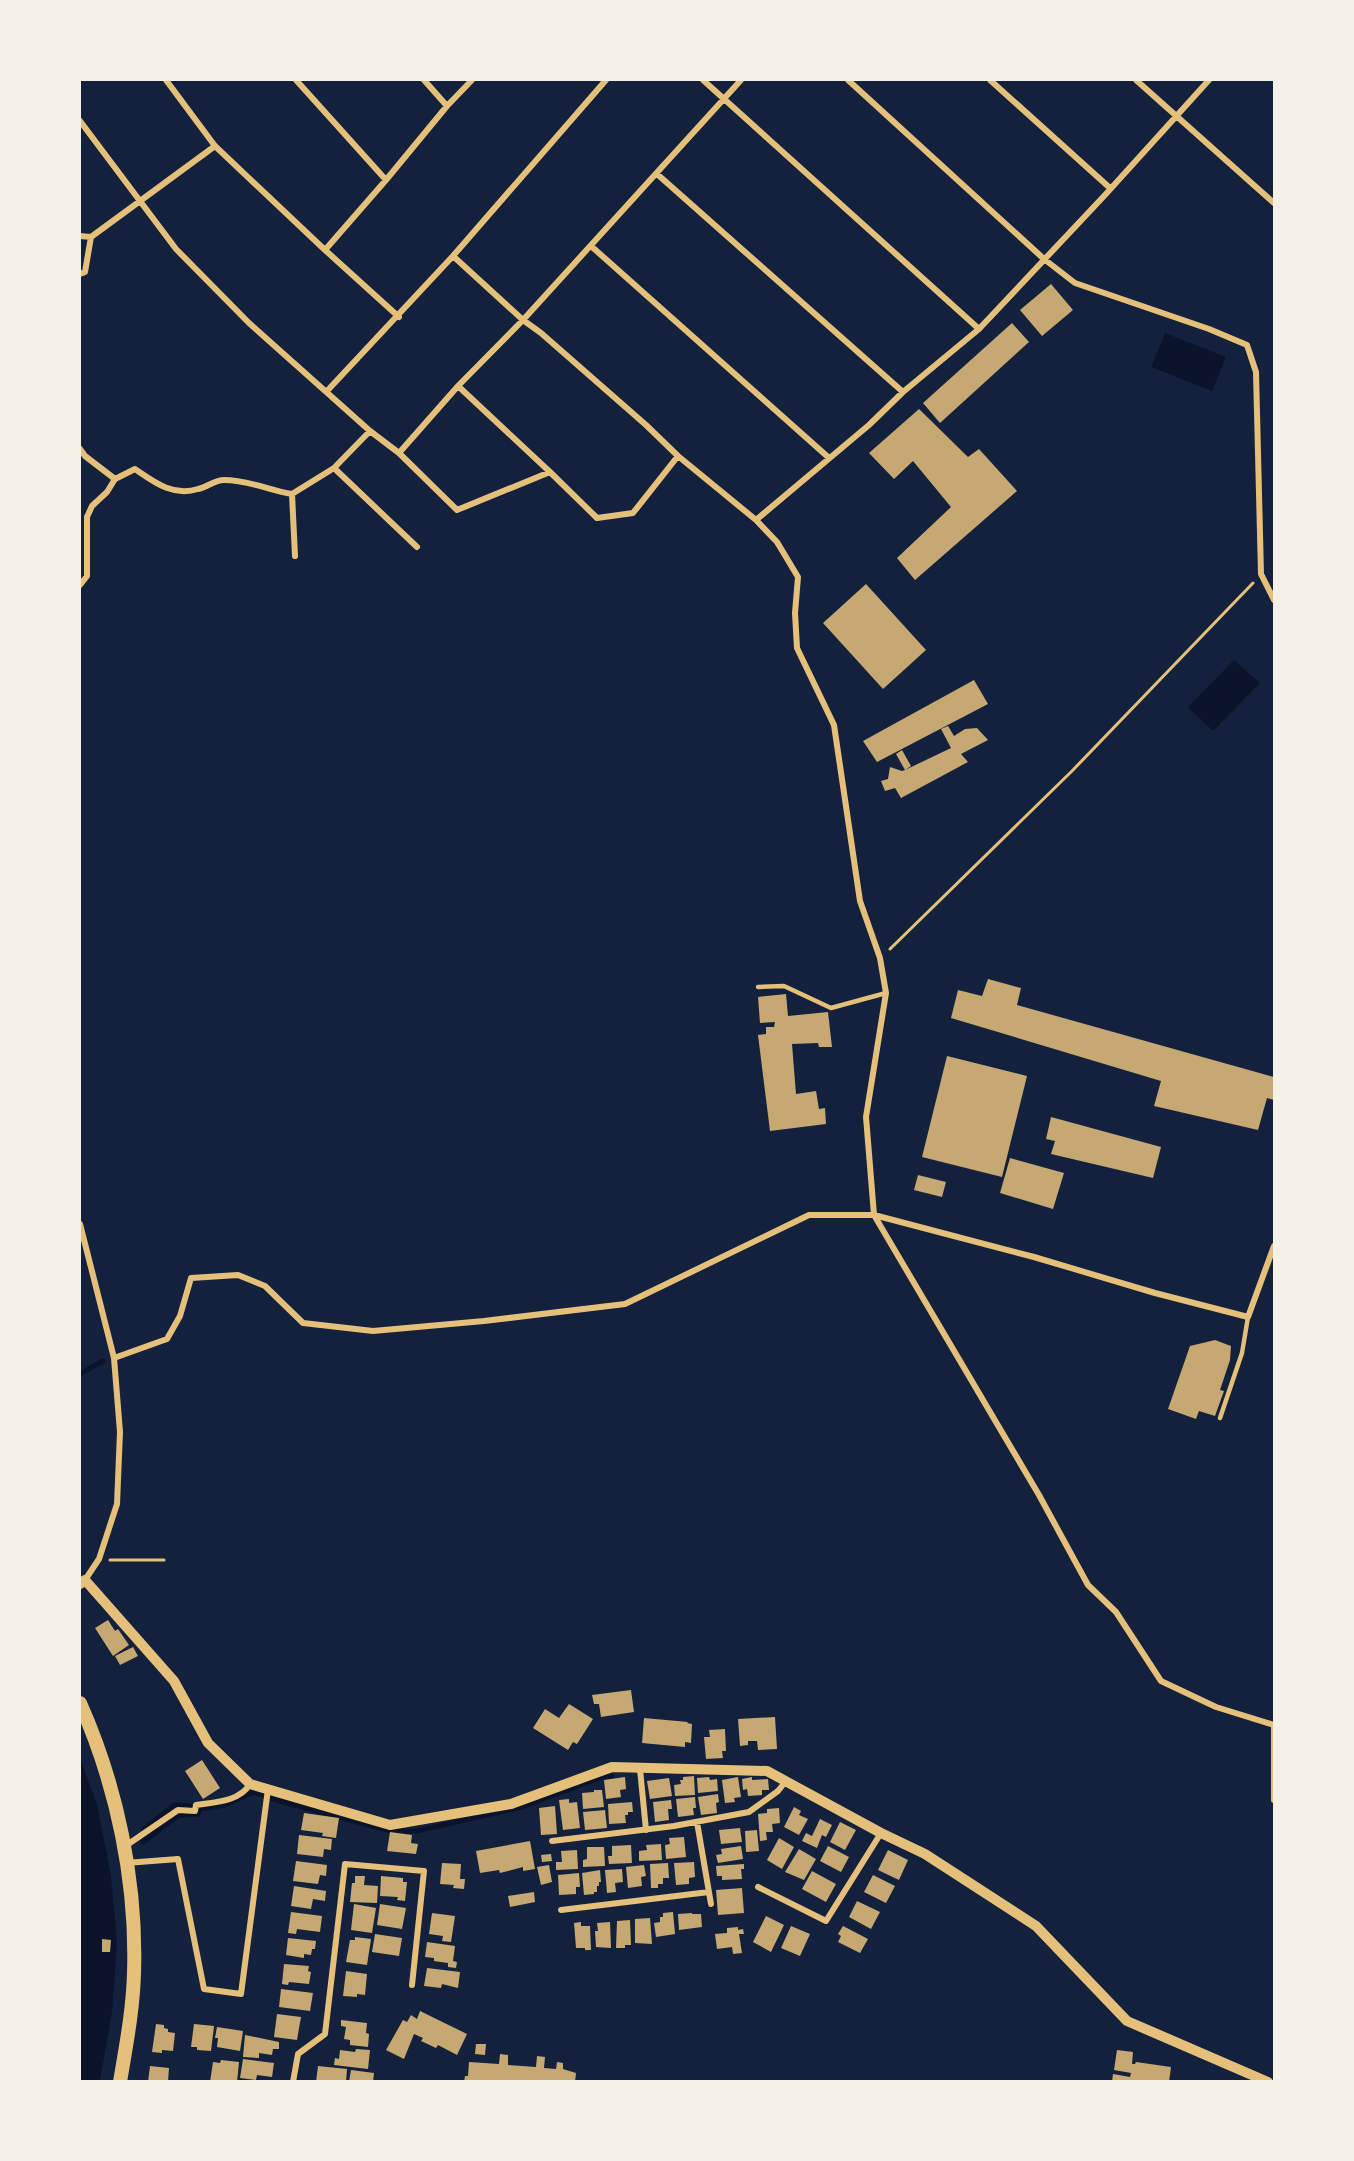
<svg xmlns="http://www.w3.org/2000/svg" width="1354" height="2161" viewBox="0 0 1354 2161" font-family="'Public Sans',sans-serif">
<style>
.water{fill:#0b132b}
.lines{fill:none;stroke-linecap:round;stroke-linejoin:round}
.stream{stroke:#0b132b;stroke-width:5}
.building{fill:#c6a872}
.path{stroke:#e5c07b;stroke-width:3}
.service{stroke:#e5c07b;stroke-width:4.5}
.minor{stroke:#e5c07b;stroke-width:6}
.tertiary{stroke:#e5c07b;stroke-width:10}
.primary{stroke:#e5c07b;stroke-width:14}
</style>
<rect width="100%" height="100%" fill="#14213d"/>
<path class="water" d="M1165 333 1226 357 1212 391 1151 367Z
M1234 660 1260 683 1213 731 1188 707Z
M80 1758 97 1804 111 1876 117 1942 112 2012 100 2081H80Z"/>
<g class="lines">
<path class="stream" d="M80 1374 103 1361
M144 1829 174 1805 190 1806
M143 1842 179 1815 198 1814 200 1809 225 1805 254 1792 276 1800 391 1831H417L522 1807 602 1777 612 1776"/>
</g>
<path class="building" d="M1051 284 1073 310 1042 336 1020 310Z
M1012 323 1029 342 940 423 923 403Z
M919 409 968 457 979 449 1017 491 915 580 897 558 951 507 913 461 894 479 869 453Z
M866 584 926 650 883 689 823 623Z
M974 680 988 704 877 762 863 741Z
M948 726 954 736 965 729 977 728 988 740 961 754 968 762 901 798 895 788 885 791 881 781 888 779 890 767 902 771 905 770 896 754 902 750 911 766 905 770 951 748 941 729Z
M988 979 1021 988 1017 1005 1274 1077V1100L1267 1098 1258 1130 1154 1106 1161 1081 951 1018 958 990 982 996Z
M786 994 788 1016 828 1012 832 1047H819L818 1043 792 1044 796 1094 816 1091 819 1109 825 1108 826 1124 770 1131 758 1035 766 1034V1027H774L775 1022 760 1023 758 997Z
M947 1056 1027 1076 1002 1177 922 1157Z
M1051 1117 1161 1147 1153 1178 1051 1154 1055 1141 1046 1139Z
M1010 1158 1064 1173 1053 1209 1000 1193Z
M918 1175 946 1182 942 1197 914 1190Z
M1215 1340 1231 1346 1230 1360 1220 1390 1224 1391 1215 1416 1199 1411 1196 1419 1168 1409 1190 1346Z
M108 1620 115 1631 118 1629 129 1645 113 1656 95 1628Z
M133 1647 138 1656 120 1665 115 1656Z
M631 1690 634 1712 601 1717 599 1704H594L592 1695Z
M569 1704 593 1719 577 1744 573 1742 568 1750 533 1728 545 1709 559 1718Z
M775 1717 777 1749 758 1750 757 1741H748V1745L740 1746 738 1719Z
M644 1718 688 1722 687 1723 692 1724 691 1743 685 1742V1747L642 1743Z
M725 1729 726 1751H722L723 1758 706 1759 704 1737H710L709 1730Z
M202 1760 220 1788 203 1799 185 1771Z
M694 1776 695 1795 675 1796 674 1785 681 1784 680 1780H683V1777Z
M625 1777 626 1789 620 1790 621 1797 606 1799 604 1780Z
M709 1777 710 1780 717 1779 718 1791 698 1793 697 1778Z
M738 1777 741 1797 734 1798 735 1802 725 1803 722 1780Z
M752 1777V1780L768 1779 769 1790H762V1795L748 1796 747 1789 743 1790 742 1779Z
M669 1778 672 1796 650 1799 647 1781Z
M594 1790H602L604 1807 583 1809 582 1793 594 1792Z
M718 1794 719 1802 716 1803 717 1813 701 1815 698 1797Z
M695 1797 696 1808H693L694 1815 678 1817 676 1799Z
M569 1799V1803L577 1802 580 1828 563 1830 559 1800Z
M671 1800 672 1809H668L669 1820 655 1822 653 1802Z
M632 1802 633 1812H628V1815H625L626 1823 609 1824 608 1804Z
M555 1806 557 1834 541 1835 539 1808Z
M794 1807 801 1811 799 1815 808 1819 799 1835 784 1827Z
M779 1808 780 1823 772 1824 773 1832H766L767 1840 760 1841 758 1814 767 1813V1809Z
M605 1810 607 1828 585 1830 583 1812Z
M304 1813 339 1818 336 1838 322 1836 323 1833 301 1830Z
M820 1819 832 1825 826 1837 822 1835 817 1848 802 1841 806 1833 812 1836Z
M840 1822 856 1830 845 1850 830 1842Z
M740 1828 742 1842 721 1844 719 1830Z
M757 1830 759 1851 746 1852 745 1831Z
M390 1832 412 1835 411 1843 418 1844 416 1854 387 1851Z
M299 1835 332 1839 331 1850 324 1849 323 1857 297 1854Z
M684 1837 686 1857 666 1859 665 1845 670 1844 669 1838Z
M779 1838 794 1847 782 1869 767 1860Z
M530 1841 535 1869 523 1871V1867L500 1873 499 1870 480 1873 476 1851Z
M661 1844 662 1860 639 1861V1851L647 1850 646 1845Z
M631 1845 632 1863 609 1864 608 1856H612V1846Z
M741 1846 743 1859 718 1863 716 1855 722 1854 721 1849Z
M828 1846 849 1857 841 1872 820 1861Z
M587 1847H604L605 1866 583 1867V1860L587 1859Z
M799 1849 816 1859 804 1880 785 1872Z
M577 1850 578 1869 556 1870V1862H562L561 1851Z
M888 1850 908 1860 899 1880 878 1870Z
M551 1854 552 1861 542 1862 541 1855Z
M296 1861 327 1865 326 1876 320 1875 318 1884 293 1881Z
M694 1862 695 1877 689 1878V1884L676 1885 674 1863Z
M442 1863 461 1864 460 1879H465L464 1889 453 1888 454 1885 440 1884Z
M668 1863 669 1878H663V1884H658V1888H651L650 1864Z
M744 1864V1869H741L742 1879 722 1880V1876H717L716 1866Z
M549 1865 552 1882 541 1885 537 1867Z
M644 1865 646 1876 641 1877 642 1886 628 1888 626 1867Z
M622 1869 623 1882 615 1883 616 1892 607 1893 605 1870Z
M600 1870 601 1882H599V1886H597V1892H594V1894L584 1895 582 1873Z
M812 1871 836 1884 826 1902 802 1889Z
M579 1873 580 1887H576V1894L559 1895 558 1875Z
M873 1875 895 1886 886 1903 864 1892Z
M355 1876H365L364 1885 378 1886 377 1903 350 1902 352 1883H355Z
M381 1876 403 1878V1882H407L405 1901 397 1900 398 1897 380 1896Z
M294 1886 326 1891 325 1901 313 1899 311 1909 291 1906Z
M742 1888 744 1913 718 1915 716 1890Z
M534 1892 535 1902 510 1907 508 1896Z
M857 1901 880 1912 871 1929 849 1917Z
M354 1904 376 1908 372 1933 351 1930Z
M380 1904 406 1908 402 1929 377 1925Z
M291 1912 322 1916 320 1932 297 1929 296 1934 288 1933Z
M673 1912 675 1934 656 1937 654 1923 660 1922V1917H663V1913Z
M432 1913 455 1916 451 1942 442 1941 443 1936 429 1934Z
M692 1913V1914H701L702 1927 679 1930 678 1914Z
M766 1916 784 1925 771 1952 753 1942Z
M650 1918 652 1944 635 1943V1919Z
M630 1920 631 1945H625V1948H616L617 1921Z
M581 1922V1926H590L591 1950H585V1948H576L574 1923Z
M610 1922 611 1948 596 1947 595 1931H598L597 1923Z
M791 1926 810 1934 800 1956 781 1948Z
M843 1926 868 1939 860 1953 838 1942 841 1936 838 1934Z
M738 1927V1930L743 1929 744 1934H739L742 1953 733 1954 732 1947 717 1949 715 1934 727 1933V1928Z
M375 1934 402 1938 399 1956 372 1952Z
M355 1937 371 1939 367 1965 346 1962 350 1940H355Z
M288 1938 316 1941 315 1949H312L311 1955 304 1954V1958L286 1955Z
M102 1939 111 1940 110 1952H102Z
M427 1942 455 1946 453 1961 457 1962 456 1968 448 1967V1963L434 1961V1958L425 1957Z
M284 1964 309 1966 308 1971 311 1972 309 1984 289 1982 288 1985 282 1984Z
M427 1968 460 1972 458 1988 442 1984 441 1988 424 1986Z
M346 1971 367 1974 365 1995 357 1994V1997L343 1996Z
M281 1989 313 1993 310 2011 279 2007Z
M420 2011 467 2034 457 2055 438 2045 436 2048 421 2041 423 2038 414 2034 404 2059 386 2050 403 2020 407 2022 411 2015 417 2019Z
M277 2014 301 2017 297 2040 274 2037Z
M341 2020 367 2023 366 2033 369 2034 368 2047 350 2045V2040L344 2039 346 2027 341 2026Z
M156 2024 164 2025V2028L168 2029V2032L175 2033 173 2051 162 2050V2053L152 2052Z
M194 2024 214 2026 211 2051 197 2050V2047H191Z
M217 2027 243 2031 240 2051 217 2047 218 2038H215Z
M245 2035 279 2042V2049H273L272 2055 259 2053V2058L243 2057Z
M476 2044H486L485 2055 475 2054Z
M356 2049 370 2050 368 2069 334 2065 335 2058 339 2059 340 2050 355 2052Z
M1117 2050 1133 2052 1132 2064H1135L1136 2062 1171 2067 1169 2082H1112L1113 2074 1130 2077 1131 2073 1114 2070Z
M500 2054 508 2055V2065L536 2067 537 2056 545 2057 544 2068 556 2069 557 2062 563 2063V2069L576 2073 575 2082H464L465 2076H468L469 2062 499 2064Z
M243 2059 274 2063 272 2077 257 2075 256 2080 240 2078Z
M221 2060 239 2062 237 2082H210L213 2062 220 2063Z
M150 2066 169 2068 168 2082H148Z
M318 2066 347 2069 346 2082H316Z
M351 2070 374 2073 373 2082H349Z"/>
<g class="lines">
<path class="path" d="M890 949 1072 771 1253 583
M110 1560H164"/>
<path class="service" d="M758 987 784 986 831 1008 886 993
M1220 1418 1242 1353 1248 1317"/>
<path class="minor" d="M166 80 215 146 325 250 399 317
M296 80 386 180
M424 80 447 106
M703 80 979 329
M848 80 1044 259 1075 283 1209 329 1247 345 1256 372 1261 574 1274 600
M990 80 1110 188
M1136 80 1274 203
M80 121 176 249 249 323 370 431 399 453 457 510 550 472 597 518 633 513 678 456
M657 174 903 392
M80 236 91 237 215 146
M591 246 828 457
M325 250 386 180 447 106 472 80
M453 256 523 320 541 333 646 425 678 456 756 520 869 425 903 392 979 329 1105 195 1209 80
M80 274 85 272 91 237
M458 386 550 472
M327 391 453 256 606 80
M80 449 85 456 115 479
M399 453 458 386 523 320 741 80
M334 468 417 547
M292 494 295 556
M756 520 777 542 798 577 795 613 797 648 834 725 860 901 880 958 886 993 866 1117 874 1215 1039 1495 1088 1585 1116 1612 1161 1681 1216 1707 1274 1725
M80 585 87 576V517L92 506 107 492 115 479 135 469C154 482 173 497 198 489 207 487 215 480 224 480 248 480 269 490 292 494L334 468 370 431
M80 1224 114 1358 120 1432 117 1504 99 1559 85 1580
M114 1358 167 1339 180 1316 191 1278 238 1275 265 1286 303 1323 373 1331 484 1321 625 1304 809 1215H874L1034 1257 1155 1293 1248 1317 1274 1246
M1274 1725V1800
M640 1769 646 1830
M697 1822 711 1904
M552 1841 674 1826 749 1812 778 1791 786 1781
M124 1847 178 1810 195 1811 196 1805C215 1802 239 1802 250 1784
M126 1863 178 1859 204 1989 241 1994 268 1789
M758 1887 826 1921 881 1833
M561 1910 709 1892
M293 2082 298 2054 325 2034 345 1864 424 1871 412 1985"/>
<path class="tertiary" d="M80 1584 85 1580 174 1681 208 1743 250 1784 390 1825 511 1804 612 1767 767 1771 881 1833 925 1854 1036 1926 1127 2021 1268 2082"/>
<path class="primary" d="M80 1703C117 1786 137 1882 134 1973 133 2010 126 2046 120 2082"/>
</g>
<rect width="1354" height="2161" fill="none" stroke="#f6f1e7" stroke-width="162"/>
</svg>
